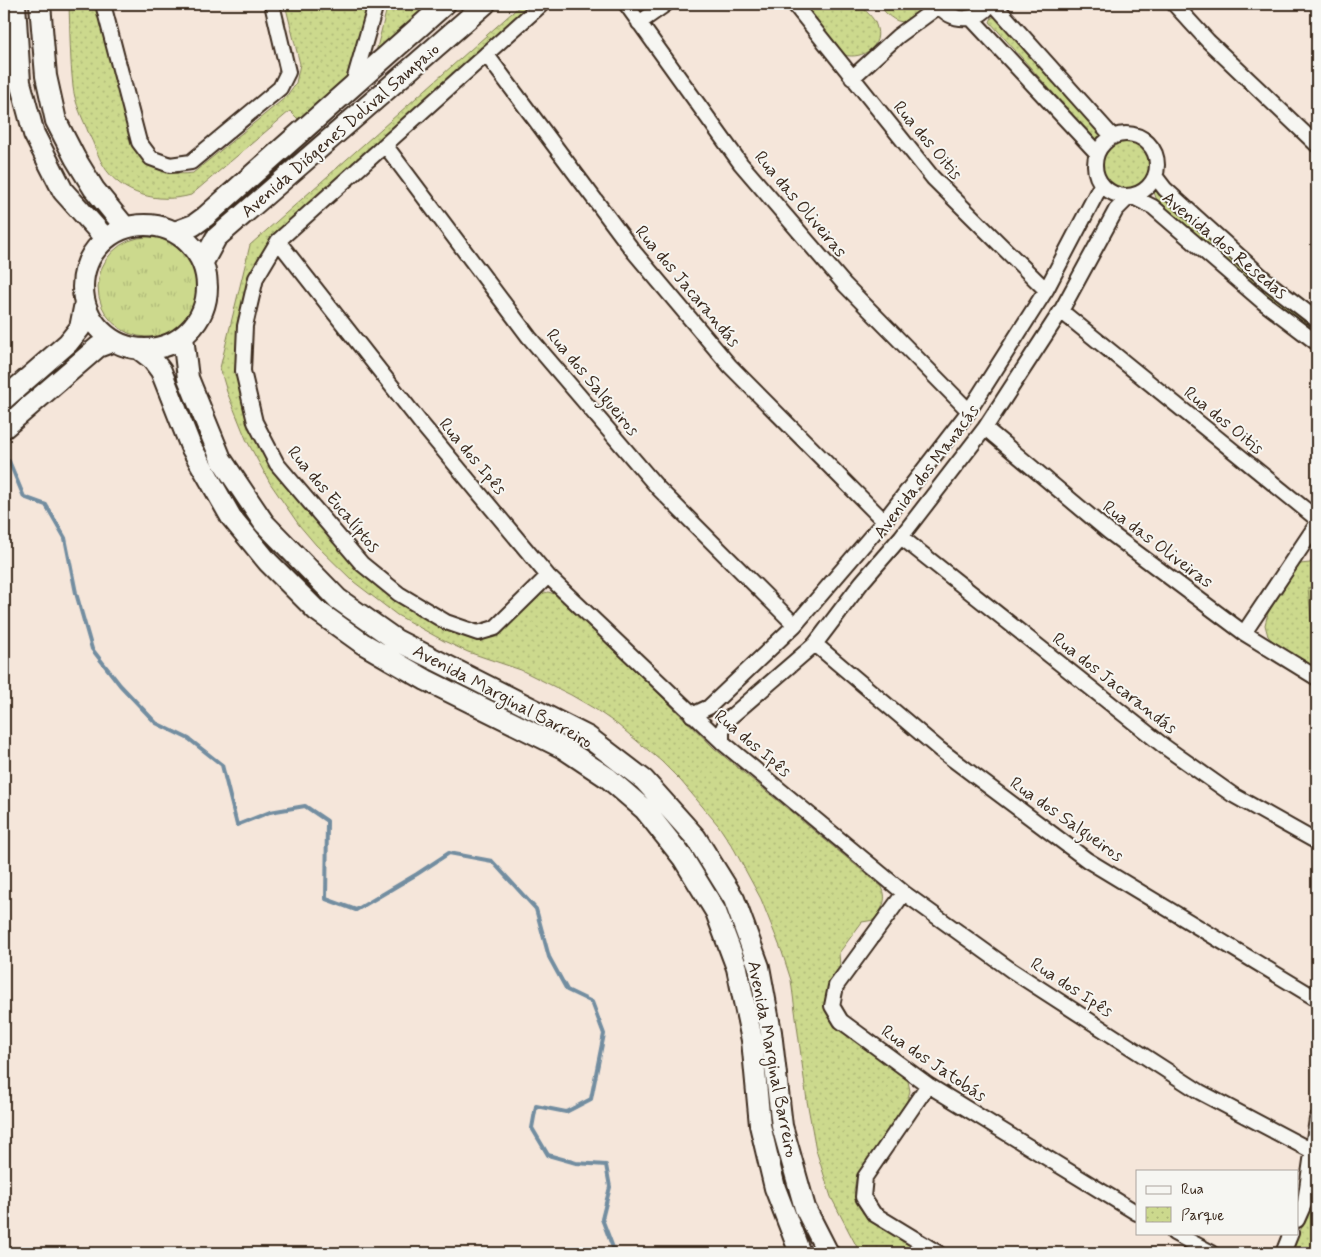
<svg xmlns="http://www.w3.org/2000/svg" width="1321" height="1257" viewBox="0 0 1321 1257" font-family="Mynerve,sans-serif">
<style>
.grass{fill:url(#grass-tufts);stroke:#848256}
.park{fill:url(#park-dots);stroke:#848256}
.pitch{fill:#ccd98d;stroke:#848256}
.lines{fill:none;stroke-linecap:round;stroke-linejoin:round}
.stream{stroke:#728da0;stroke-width:4}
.street-casing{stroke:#3b2a1e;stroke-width:18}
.secondary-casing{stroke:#3b2a1e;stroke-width:24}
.street{stroke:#f6f6f2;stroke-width:14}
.secondary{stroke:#f6f6f2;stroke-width:20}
.labels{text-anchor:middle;stroke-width:4;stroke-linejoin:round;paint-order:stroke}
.street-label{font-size:18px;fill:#3b2a1e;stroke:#f6f6f2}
</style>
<defs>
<pattern id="grass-tufts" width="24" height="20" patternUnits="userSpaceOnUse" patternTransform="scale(1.25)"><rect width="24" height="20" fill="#ccd98d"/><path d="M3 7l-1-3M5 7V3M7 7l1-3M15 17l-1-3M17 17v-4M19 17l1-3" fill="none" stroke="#b0ba79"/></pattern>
<pattern id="park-dots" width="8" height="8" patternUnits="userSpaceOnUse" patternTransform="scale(1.25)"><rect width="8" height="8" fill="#ccd98d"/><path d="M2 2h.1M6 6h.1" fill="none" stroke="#b0ba79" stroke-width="1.8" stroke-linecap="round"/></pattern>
</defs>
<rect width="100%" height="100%" fill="#f5e6da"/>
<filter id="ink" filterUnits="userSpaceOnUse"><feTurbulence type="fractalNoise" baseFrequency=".02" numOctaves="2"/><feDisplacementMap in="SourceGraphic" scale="10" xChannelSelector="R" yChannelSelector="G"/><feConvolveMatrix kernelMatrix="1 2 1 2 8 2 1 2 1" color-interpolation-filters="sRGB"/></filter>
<g filter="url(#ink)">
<path class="grass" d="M1158 191 1271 291 1317 327V337C1261 293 1208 246 1156 198L1154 192Z
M98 287a50 50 0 1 1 100 0a50 50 0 1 1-100 0Z"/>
<path class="park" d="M69 4H98L131 143C144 166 166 177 193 173L286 97 296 83 300 64 285 4H369L352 69 347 78 341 85 300 121 290 111 191 195C159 204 121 195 103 165 98 156 94 144 89 134 83 119 75 104 73 87 70 60 70 31 69 4Z
M388 4H436L374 60Z
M522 4H537L267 247 256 266 241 326 251 425 357 568 446 629 454 633 471 638 537 595 548 592 558 595 714 748 882 887C888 900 882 909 874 920L862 922 839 953 840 967 828 987 826 1001 908 1081 910 1091 907 1101 857 1175 854 1190 857 1204 865 1215 921 1253H860L831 1197 816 1150 807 1101 791 980 782 952 761 899 734 849 718 825 681 781 661 761 618 725 595 709 571 695 521 670 468 652 444 641 397 615 354 582 316 545 299 525 270 483 246 439 227 392 220 368 250 245Z
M805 4H859C864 10 874 17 876 25 884 46 863 60 844 55Z
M878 4H930L931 6 907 22C893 23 886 13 878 4Z
M946 4H983C970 14 959 13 946 4Z
M992 17H996L1101 133 1100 139H1094L990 22Z
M1101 165a24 24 0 1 1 48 0a24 24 0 1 1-48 0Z
M1317 552V670L1274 643 1268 636 1265 625 1268 613 1300 564 1310 563Z
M1317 1167V1253H1291L1309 1210Z"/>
<path class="pitch" d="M1317 587V653L1315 654 1308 588Z"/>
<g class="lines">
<path class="stream" d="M9 461 24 497 46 505 65 538 76 593 92 649 120 685 156 723 189 739 222 765 237 825 270 812 305 806 327 821 326 899 356 910 417 874 449 853 492 861 536 909 549 957 567 990 592 1002 604 1034 591 1099 566 1112 536 1106 532 1128 548 1155 576 1163 606 1165 610 1187 602 1219 615 1253"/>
<defs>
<path id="street" d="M103 4 139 142 151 158 170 165 191 162 280 88 288 72 272 4
M542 4 278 241 256 278 245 326 243 371 255 422 277 464 362 564 399 594 446 622 478 633 495 628 548 576
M626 4 741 164 845 285 969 411
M794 4 933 178 1046 290
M938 4C951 23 977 23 991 4
M994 4 1113 137
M1174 4 1208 41 1317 145
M971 18 1097 153
M639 23 666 4
M486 54 634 252 730 366 884 521
M852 78 898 36 939 6
M353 84 376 4
M1095 165a31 31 0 1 1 62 0a31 31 0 1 1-62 0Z
M385 145 529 337 658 488 795 625
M1155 176 1165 189 1269 283 1317 320
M1131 196 1153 207 1263 302 1317 343
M278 241 420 422 548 576 722 742 904 893 1011 970 1200 1092 1312 1151
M1061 311 1317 519
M985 428 1109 532 1244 633 1317 678
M901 537 1165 747 1233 795 1317 842
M1244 633 1317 524
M815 644 939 749 1087 860 1317 999
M692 715 709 707 795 625 884 521 969 411 1046 290 1101 185
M722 742V731L727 720 815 644 862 582 901 537 985 428 1061 311 1116 210 1130 196
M904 893 836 986 832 1006 841 1021 928 1085 1137 1213
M928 1085 865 1177 863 1197 874 1214 938 1253
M1297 1220 1305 1202 1317 1119
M1174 1233 1212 1253
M1283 1253 1291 1233"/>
<path id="secondary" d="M15 4 20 82 34 134 63 191 105 238
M40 4 46 76 56 121 75 158 94 189 125 227
M83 287a62 62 0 1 1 124 0a62 62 0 1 1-124 0Z
M175 232 194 225 205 217 445 4
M203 262 216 238 485 4
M183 337 188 378 221 459 264 523 338 599 396 640 588 737 644 780 696 838 734 899 759 967 771 1032 782 1126 805 1208 828 1253
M139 349 152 359 161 371 191 447 231 517 268 562 316 610 362 643 426 680 563 748 608 778 645 810 683 858 716 912 737 968 752 1040 760 1125 775 1188 800 1253
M4 399 68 343 80 328 85 303
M4 428 98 347 114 341"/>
</defs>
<use href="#street" class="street-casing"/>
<use href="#secondary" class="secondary-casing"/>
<use href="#street" class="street"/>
<use href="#secondary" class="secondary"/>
</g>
</g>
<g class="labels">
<g class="street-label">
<text transform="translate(340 130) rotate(-41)" y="6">Avenida Diógenes Dolival Sampaio</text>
<text transform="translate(928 140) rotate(50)" y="6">Rua dos Oitis</text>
<text transform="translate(801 204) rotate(50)" y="6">Rua das Oliveiras</text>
<text transform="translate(1225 245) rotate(40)" y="6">Avenida dos Resedas</text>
<text transform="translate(688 286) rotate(50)" y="6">Rua dos Jacarandás</text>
<text transform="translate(593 382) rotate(50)" y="6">Rua dos Salgueiros</text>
<text transform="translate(1224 420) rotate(39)" y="6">Rua dos Oitis</text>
<text transform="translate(473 456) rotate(50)" y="6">Rua dos Ipês</text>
<text transform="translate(926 471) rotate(-53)" y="6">Avenida dos Manacás</text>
<text transform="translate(334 499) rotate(50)" y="6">Rua dos Eucalíptos</text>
<text transform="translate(1158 544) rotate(37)" y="6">Rua das Oliveiras</text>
<text transform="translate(1115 683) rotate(38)" y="6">Rua dos Jacarandás</text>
<text transform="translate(503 696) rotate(28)" y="6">Avenida Marginal Barreiro</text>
<text transform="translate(753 743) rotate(40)" y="6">Rua dos Ipês</text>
<text transform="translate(1067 819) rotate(35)" y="6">Rua dos Salgueiros</text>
<text transform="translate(1072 987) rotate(33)" y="6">Rua dos Ipês</text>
<text transform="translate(773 1059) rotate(79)" y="6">Avenida Marginal Barreiro</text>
<text transform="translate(934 1063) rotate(34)" y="6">Rua dos Jatobás</text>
</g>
</g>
<rect width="1321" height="1257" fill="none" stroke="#f6f6f2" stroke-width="20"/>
<rect x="10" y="10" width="1301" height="1237" fill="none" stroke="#3b2a1e" stroke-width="2" filter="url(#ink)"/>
<rect x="1136" y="1170" width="162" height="65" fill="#f6f6f2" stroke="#aba49d"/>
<rect x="1146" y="1186" width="25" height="8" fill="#f6f6f2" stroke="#aba49d"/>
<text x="1181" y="1194" font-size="15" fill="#3b2a1e">Rua</text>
<rect x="1146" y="1207" width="25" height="15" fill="url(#park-dots)" stroke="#aba49d"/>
<text x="1181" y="1220" font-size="15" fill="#3b2a1e">Parque</text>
</svg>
